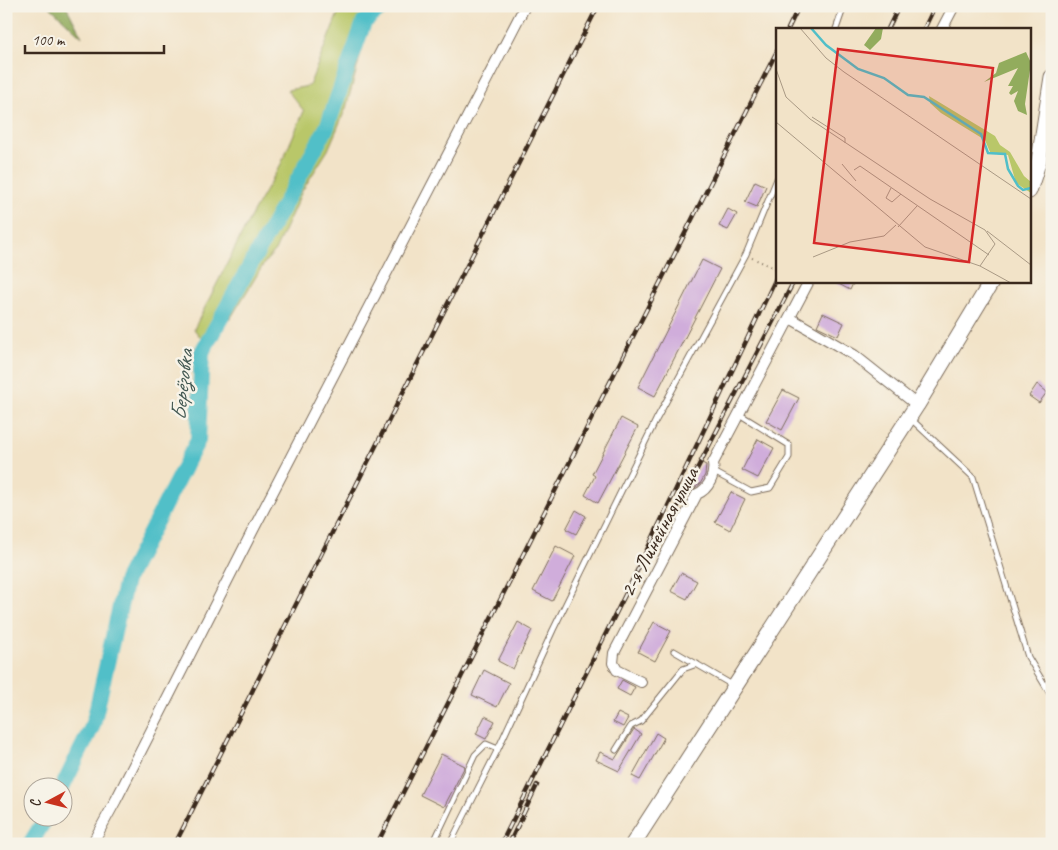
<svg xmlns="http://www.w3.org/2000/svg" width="1058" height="850" viewBox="0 0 1058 850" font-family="Caveat,sans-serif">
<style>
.green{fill:#b9c769;stroke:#7a7844}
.forest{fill:#92ac5d;stroke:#666b3e}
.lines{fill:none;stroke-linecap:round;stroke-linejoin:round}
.river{stroke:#51bfc8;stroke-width:16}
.building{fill:#d0addb}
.lane-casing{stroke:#7b6b5a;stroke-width:7}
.street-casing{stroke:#7b6b5a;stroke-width:12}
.secondary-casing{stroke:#7b6b5a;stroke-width:17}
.path{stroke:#7b6b5a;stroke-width:2;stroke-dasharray:1 4;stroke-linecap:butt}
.lane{stroke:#fff;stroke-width:5}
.street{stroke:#fff;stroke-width:10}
.secondary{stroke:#fff;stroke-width:15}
.rail-casing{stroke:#3b2a1e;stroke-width:4.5}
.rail{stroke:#f7f3e8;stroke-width:2.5;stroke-dasharray:8;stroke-linecap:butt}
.labels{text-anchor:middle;stroke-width:5;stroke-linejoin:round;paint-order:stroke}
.street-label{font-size:21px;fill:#3b2a1e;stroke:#f7f3e8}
.water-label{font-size:22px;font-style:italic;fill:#425751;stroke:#f7f3e8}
.inset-river{fill:none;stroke:#51bfc8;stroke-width:2.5}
.inset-road{fill:none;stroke:#a99984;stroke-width:1}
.view{fill:#d62828;fill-opacity:0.15;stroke:#d62828;stroke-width:2.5}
.inset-edge{fill:none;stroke:#3b2a1e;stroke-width:2.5}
</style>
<rect width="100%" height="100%" fill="#f7f3e8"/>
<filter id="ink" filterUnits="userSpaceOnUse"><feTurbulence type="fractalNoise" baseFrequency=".02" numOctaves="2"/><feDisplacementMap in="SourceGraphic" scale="10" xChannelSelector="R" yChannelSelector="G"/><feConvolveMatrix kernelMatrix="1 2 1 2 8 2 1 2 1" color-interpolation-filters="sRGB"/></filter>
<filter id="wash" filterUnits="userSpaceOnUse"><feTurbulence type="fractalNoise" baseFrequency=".0096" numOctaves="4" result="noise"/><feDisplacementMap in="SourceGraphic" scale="20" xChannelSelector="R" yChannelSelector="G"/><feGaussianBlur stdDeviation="1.12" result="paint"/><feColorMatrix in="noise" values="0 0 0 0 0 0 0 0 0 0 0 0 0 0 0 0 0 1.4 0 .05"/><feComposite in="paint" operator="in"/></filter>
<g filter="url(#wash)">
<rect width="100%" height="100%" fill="#f2e3c8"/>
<path class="green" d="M341 6H382L368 27 346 108 328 150 302 191 275 251 265 262 230 319 201 338 194 329 252 214 281 164 304 111 287 90 309 86Z"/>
<path class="forest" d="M49 6H66L82 37Z"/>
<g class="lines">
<path class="river" d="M62 788 93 725 126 580 198 440 202 352 327 127 364 22 384 6
M30 844 46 818"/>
</g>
<g id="blocks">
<path class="building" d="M755 181 766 186 757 207 745 202Z
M728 209 737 214 728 230 719 226Z
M702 260 720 269 655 396 638 387Z
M833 281H854L850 290Z
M823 313 844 323 838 336 817 326Z
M1037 384 1047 392 1039 403 1029 396Z
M783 390 799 398 782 430 766 421Z
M621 418 638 427 598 503 585 495 595 476 592 474Z
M758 439 774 448 758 478 742 470Z
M702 463 706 465 705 475 700 484 694 488 690 486Z
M731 492 745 499 730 530 715 522Z
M576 510 586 516 576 534 566 529Z
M556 546 575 556 552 601 533 591Z
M681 573 697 581 687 599 671 591Z
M518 622 532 630 513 669 498 661Z
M654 622 671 631 655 661 638 652Z
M484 670 509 683 497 707 472 695Z
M622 680 635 687 630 696 617 689Z
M618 713 628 718 623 727 613 722Z
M485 716 495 721 486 739 476 734Z
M634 729 641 734 619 771 596 760 600 752 615 759Z
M656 733 664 738 640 780 632 776Z
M441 754 465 766 444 807 420 795Z"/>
</g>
</g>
<g filter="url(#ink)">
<use href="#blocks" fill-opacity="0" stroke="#7b6b5a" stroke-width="1"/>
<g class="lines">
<defs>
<path id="lane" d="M836 29 844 6
M911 419 973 477 1028 657 1052 697
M714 472 751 492 770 488 789 457V445L739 414
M674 651 734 686
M616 750 631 726 641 721 683 669 697 664
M433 844 475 755 486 744 498 749
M450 844 498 749 553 630 656 420 746 254 777 179"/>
<path id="street" d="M942 29 954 6
M790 318 854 355 917 405
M641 682 617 670 613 663 614 653 697 494C709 489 715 475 713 463L809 281
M92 844 116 800 252 532 525 6"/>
<path id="secondary" d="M1029 191 1039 160 1052 77
M633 844 917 405 992 281"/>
</defs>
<use href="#lane" class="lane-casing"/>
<use href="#street" class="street-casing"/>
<use href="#secondary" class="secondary-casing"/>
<path class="path" d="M752 258 777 269"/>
<use href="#lane" class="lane"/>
<use href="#street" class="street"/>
<use href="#secondary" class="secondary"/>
<defs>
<path id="rail" d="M788 29 799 6
M888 29 899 6
M924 29 935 6
M664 533 794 281
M175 844 598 6
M377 844 777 51
M501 844 637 571 777 276
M509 844 537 785"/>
</defs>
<use href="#rail" class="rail-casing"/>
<use href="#rail" class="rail"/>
</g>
</g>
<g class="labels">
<g class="street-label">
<text transform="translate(659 532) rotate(-62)" y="7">2-я Линейная улица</text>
</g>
<g class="water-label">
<text transform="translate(181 385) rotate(-84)" y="8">Берёзовка</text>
</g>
</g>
<g transform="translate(776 28)">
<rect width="255" height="255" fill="#f2e3c8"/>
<path d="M153 68 219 108 224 117 234 124 248 148 255 154V165L240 155 232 127 214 124 209 112 165 85 154 75Z" fill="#b9c769"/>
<path d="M100 0H107L105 11 94 22 88 17ZM250 24 255 35 249 76 251 87 242 83 238 73 242 63 235 67 233 65 237 58H232L242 40 208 54 220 45 223 35Z" fill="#92ac5d"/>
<path class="inset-river" d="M35 0 50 17 82 41 108 50 132 67 148 69 205 106 212 125 229 126 232 141 242 158 247 162 255 160"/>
<path class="inset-road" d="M24 0 50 30 68 44 255 171M0 41 10 69 34 91 154 171 209 202 219 216 204 238M36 89 69 110V115M0 94 149 219 204 238 235 255M66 136 80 153M78 142 84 138 213 227M115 160 110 170 116 174 125 166M122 199 141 178M211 203 255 237M37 229 74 214 108 208 120 197"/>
<path class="view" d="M62 21 217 40 193 234 38 215Z"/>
<rect width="255" height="255" class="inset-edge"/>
</g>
<rect width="1058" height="850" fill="none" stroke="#f7f3e8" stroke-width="25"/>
<g transform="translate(48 802) rotate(263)"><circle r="24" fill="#f7f3e8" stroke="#aca397"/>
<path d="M0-4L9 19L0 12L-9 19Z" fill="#c8321e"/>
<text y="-8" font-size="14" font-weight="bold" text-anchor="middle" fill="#3b2a1e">С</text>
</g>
<path d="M25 45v8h139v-8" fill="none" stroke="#3b2a1e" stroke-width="2.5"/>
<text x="32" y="45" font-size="15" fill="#3b2a1e" stroke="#f7f3e8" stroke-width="4" paint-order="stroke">100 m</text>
</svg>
